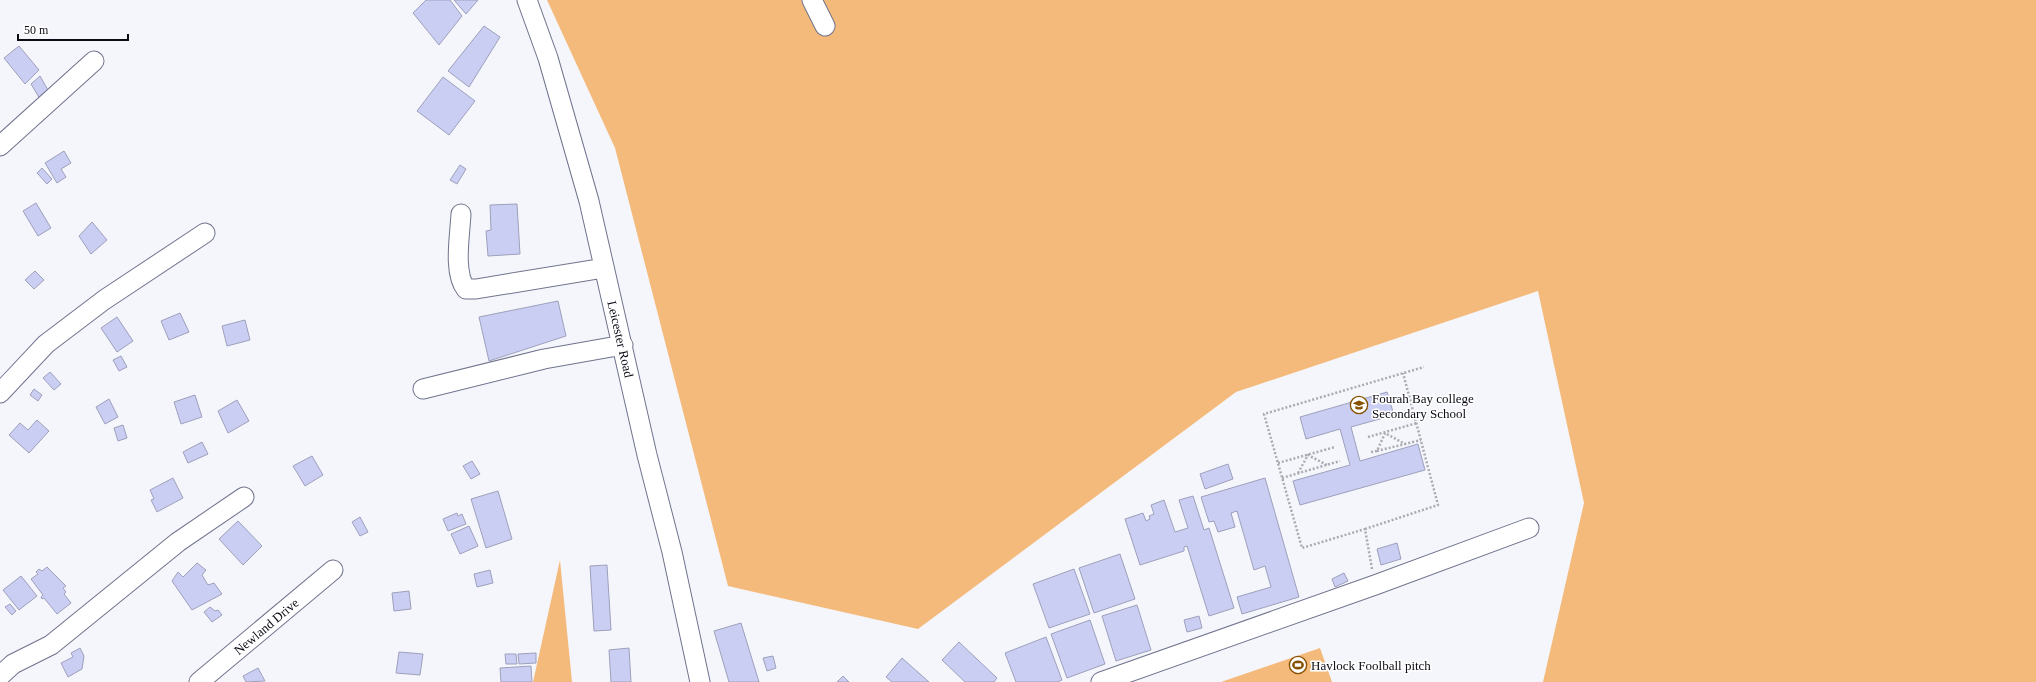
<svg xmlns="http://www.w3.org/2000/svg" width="2036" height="682" viewBox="0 0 2036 682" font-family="'Times New Roman',serif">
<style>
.green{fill:#f4ba7b}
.building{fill:#cacef3;stroke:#9ea0bb}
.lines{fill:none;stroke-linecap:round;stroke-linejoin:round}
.minor-casing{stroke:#70738c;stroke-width:21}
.path{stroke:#aaabb2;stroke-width:2.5;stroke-dasharray:2 2;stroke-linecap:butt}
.minor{stroke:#fff;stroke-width:19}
.labels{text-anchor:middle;stroke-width:3;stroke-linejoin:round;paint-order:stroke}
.street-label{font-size:13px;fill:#0a0b14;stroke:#fff}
.poi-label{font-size:13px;fill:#0a0b14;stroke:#fff;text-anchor:start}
</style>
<rect width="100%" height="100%" fill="#f5f6fc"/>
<path class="green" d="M547 0H2036V682H1543L1584 503 1538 291 1236 392 918 629 728 586 615 148Z
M560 560 572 682H533Z
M1320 648 1332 682H1221Z"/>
<path class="building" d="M426 0H450L462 16 439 45 413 13Z
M454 0H478L466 14Z
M484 26 500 37 469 87 448 71Z
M19 46 39 70 25 84 4 58Z
M40 76 49 92 40 99 31 84Z
M443 77 475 101 449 135 417 111Z
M64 151 71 163 61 169 66 177 57 183 45 163Z
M460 165 466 169 457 184 450 180Z
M42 168 52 179 47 184 37 173Z
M36 203 51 228 38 236 23 211Z
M517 204 520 254 488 256 486 231 491 230 490 205Z
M92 222 107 240 91 254 79 236Z
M35 271 44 280 34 289 25 280Z
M558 301 566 336 489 361 479 317Z
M180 313 189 332 169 340 161 321Z
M117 317 133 341 117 352 101 328Z
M245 320 250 340 227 346 222 326Z
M121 356 127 367 119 371 113 360Z
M50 372 61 384 54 390 43 378Z
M34 389 42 395 38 401 30 395Z
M1387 392 1394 415 1351 427 1360 461 1418 444 1425 470 1300 505 1293 481 1350 465 1340 429 1306 439 1300 417Z
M195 395 202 417 181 424 174 402Z
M109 399 118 417 105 424 96 407Z
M237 400 249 421 228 433 218 411Z
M37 420 49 431 29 453 9 435 20 423 28 430Z
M123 425 127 438 118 441 114 428Z
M202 442 208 454 188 463 183 452Z
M312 456 323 475 305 486 293 466Z
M472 461 480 474 471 479 463 466Z
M1228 464 1233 479 1205 489 1200 474Z
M173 478 183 498 157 512 151 500 154 499 150 490Z
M1265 478 1299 597 1242 614 1237 597 1271 587 1265 566 1254 570 1237 511 1231 513 1235 527 1218 532 1214 521 1209 522 1201 497Z
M498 491 512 539 486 548 471 499Z
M1193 496 1204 530 1209 528 1234 608 1209 616 1187 546 1184 547V551L1140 565 1125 519 1143 513 1146 521 1150 519 1149 516 1154 514 1151 505 1164 500 1175 532 1188 528 1179 500Z
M457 513 458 516 462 514 466 524 448 531 443 519Z
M360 517 368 532 360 536 352 522Z
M238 521 262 546 243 565 219 539Z
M469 526 478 546 460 554 451 534Z
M1397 543 1401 559 1381 565 1377 549Z
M1120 554 1135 599 1094 613 1079 568Z
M197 563 206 570 202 575 208 585 214 583 222 594 192 610 172 581 178 572 183 577Z
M607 565 611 630 594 631 590 566Z
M47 567 66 586 63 588 66 592 64 594 71 603 57 614 44 598 42 599 41 597 43 595 31 579 38 574 36 572 39 569 42 571Z
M1074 569 1090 614 1049 628 1033 584Z
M490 570 493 583 477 587 474 574Z
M1344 573 1348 581 1335 587 1332 579Z
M21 576 37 596 19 610 3 590Z
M409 591 411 609 394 611 392 593Z
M10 604 16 611 12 615 5 607Z
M1137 605 1151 650 1116 661 1102 616Z
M210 607 215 611 218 610 222 615 212 622 204 612Z
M1199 616 1202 628 1187 632 1184 620Z
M1090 620 1105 664 1067 678 1051 634Z
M741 623 759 682H729L714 631Z
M1046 637 1062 680 1057 682H1016L1005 653Z
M959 642 997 678 994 682H965L942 660Z
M80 648 84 656 82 669 68 677 61 663 73 657 71 653Z
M629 648 631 682H611L609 650Z
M399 652 423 654 420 675 396 673Z
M536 653V663L519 664 518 654Z
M505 654H516L517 664H506Z
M773 656 776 668 767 671 763 658Z
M902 658 929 682H892L886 677Z
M531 666 532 682H501L500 668Z
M258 668 265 681 246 682 243 676Z
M843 676 849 682H837Z"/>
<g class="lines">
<defs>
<path id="minor" d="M527 0 548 58 589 201 647 455 672 552 700 682
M812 0 825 26
M0 146 94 61
M461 214C460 235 453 273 466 289H476L604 268
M423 389 544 359 623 345
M0 393 46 344 104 300 205 233
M0 676 13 664 51 645 178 542 244 497
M199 682 333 570
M1101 682 1375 585 1529 528"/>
</defs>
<use href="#minor" class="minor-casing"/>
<path class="path" d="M1368 437 1417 423
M1377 451 1405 444
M1371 452 1377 451 1385 433 1405 444 1421 440
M1278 463 1335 447
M1298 473 1308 455 1327 465
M1282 478 1340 461
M1365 529 1438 505 1403 373
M1372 569 1365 529 1302 548 1264 414 1424 367"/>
<use href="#minor" class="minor"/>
</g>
<defs>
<symbol id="school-ring" viewBox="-11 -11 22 22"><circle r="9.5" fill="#fff" stroke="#875200" stroke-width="1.5"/><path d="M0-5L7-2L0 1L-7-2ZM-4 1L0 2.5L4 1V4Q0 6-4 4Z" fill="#875200"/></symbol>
<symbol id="stadium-ring" viewBox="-11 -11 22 22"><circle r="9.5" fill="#fff" stroke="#875200" stroke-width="1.5"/><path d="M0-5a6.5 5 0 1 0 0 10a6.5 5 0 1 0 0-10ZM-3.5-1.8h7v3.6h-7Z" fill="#875200"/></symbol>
</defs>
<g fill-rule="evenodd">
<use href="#school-ring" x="1349" y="395" width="20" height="20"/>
<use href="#stadium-ring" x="1288" y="655" width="20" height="20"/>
</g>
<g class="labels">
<g class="street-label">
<text transform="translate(621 339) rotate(77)" y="5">Leicester Road</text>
<text transform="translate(266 626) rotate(-40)" y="5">Newland Drive</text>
</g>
<g class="poi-label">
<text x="1372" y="403">Fourah Bay college<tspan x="1372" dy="15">Secondary School</tspan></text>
<text x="1311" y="670">Havlock Foolball pitch</text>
</g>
</g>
<path d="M18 34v6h110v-6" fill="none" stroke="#0a0b14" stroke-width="2"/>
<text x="24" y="34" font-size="12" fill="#0a0b14" stroke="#ffffff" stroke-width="3" paint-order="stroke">50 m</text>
</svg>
